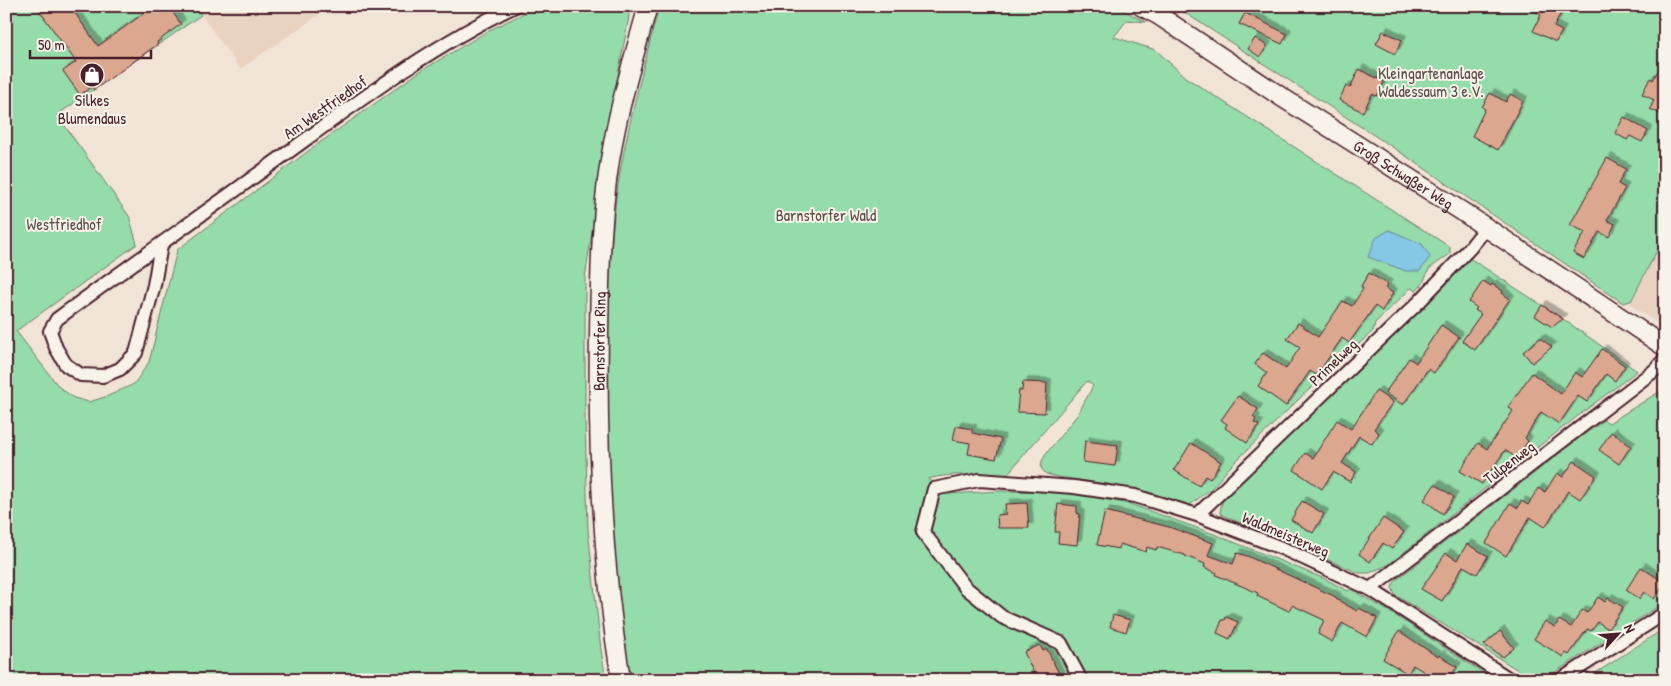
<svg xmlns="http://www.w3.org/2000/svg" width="1671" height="686" viewBox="0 0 1671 686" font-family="'Patrick Hand',sans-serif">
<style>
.built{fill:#ead2c1}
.green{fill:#94dcaa;stroke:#6f7e6a}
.water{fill:#84c8e5;stroke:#6d849b}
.building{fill:#dba78f;stroke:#4a1f2b;filter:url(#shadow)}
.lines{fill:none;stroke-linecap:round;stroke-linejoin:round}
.street-casing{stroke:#4a1f2b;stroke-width:16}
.secondary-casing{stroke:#4a1f2b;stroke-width:21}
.street{stroke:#f7f3e8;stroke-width:12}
.secondary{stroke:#f7f3e8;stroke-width:18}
.labels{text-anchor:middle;stroke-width:4;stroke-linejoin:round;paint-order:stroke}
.park-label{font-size:16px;fill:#5c4e4b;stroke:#f7f3e8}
.poi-label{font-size:16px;fill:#4a1f2b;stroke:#f7f3e8}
.street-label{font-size:16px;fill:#4a1f2b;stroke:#f7f3e8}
</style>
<defs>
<filter id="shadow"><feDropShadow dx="4.5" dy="-4.5" stdDeviation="0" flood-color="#0004"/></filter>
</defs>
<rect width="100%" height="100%" fill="#f1e4d6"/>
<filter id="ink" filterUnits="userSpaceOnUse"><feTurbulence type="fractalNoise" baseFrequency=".02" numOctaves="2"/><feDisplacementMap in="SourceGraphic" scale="10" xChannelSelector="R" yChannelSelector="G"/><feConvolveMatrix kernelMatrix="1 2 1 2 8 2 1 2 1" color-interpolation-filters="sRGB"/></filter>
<g filter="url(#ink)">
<path class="built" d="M195 6H332L240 69Z
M1665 235V328L1633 307 1631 301Z"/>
<path class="green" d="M6 6H195L201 15 57 115 129 216 137 244 16 331 59 387 74 398 89 402 108 396 134 384 149 362 177 250 311 149 419 72 488 31 538 6H628L629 17 608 128 585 278V417L588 530 601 650 606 680H6Z
M659 6H1115L1146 22 1127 20 1114 37 1156 50 1185 77 1450 247V254L1429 269 1422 285 1416 291 1411 288 1375 323 1373 331 1300 398 1229 468 1212 488 1190 505 1150 493 1107 484 1058 477 1046 474 1041 468 1042 461 1046 454 1078 414 1093 386 1087 381 1004 478C979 475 952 472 928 479L947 494 1000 491 1068 492 1130 504 1214 534 1325 579 1348 591 1350 589 1387 610 1494 680H630C613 574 607 467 608 360 609 305 609 252 616 198 625 133 643 70 659 6Z
M1163 6H1665V235L1631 301 1623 303 1406 156 1182 11 1172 13Z
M1468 257 1563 319 1637 371C1553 434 1471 500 1388 565L1369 573H1359L1222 515 1220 512 1222 502Z
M1659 392 1665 395V602L1549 676 1541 679 1531 678 1395 595 1392 587 1396 580 1582 436 1604 420 1609 423Z
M1665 628V680H1585Z"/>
<path class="water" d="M1389 230 1422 244 1430 257 1420 271H1406L1368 257 1376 238Z"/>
<path class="building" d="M36 6H70L98 46 154 6H168L181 24 157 42 158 44 94 90 92 87 80 95 63 71 76 62Z
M1525 6H1564L1554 27 1562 31 1556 42 1533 31 1541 15Z
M1245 13 1287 34 1282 44 1239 24Z
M1383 31 1402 40 1395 54 1376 44Z
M1255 38 1267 46 1260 57 1248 49Z
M1665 57V116L1650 109 1654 100 1642 94 1650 78 1653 80Z
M1359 69 1384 82 1377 96 1372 94 1363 112 1339 100 1346 86 1350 88Z
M1490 93 1506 102 1510 94 1523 101 1498 150 1472 136 1485 109 1482 107Z
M1624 117 1648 131 1642 142 1630 136 1627 140 1615 133Z
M1607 158 1626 169 1618 184 1625 188 1607 220 1615 224 1609 237 1599 232 1584 259 1573 253 1585 232 1570 225Z
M1369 273 1388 285 1385 288 1393 293 1382 311 1375 306 1349 343 1342 338 1317 375 1310 371 1286 406 1258 386 1267 373 1255 364 1263 353 1286 369 1300 347 1287 339 1298 323 1318 337 1343 301 1352 306 1363 289 1361 286Z
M1483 281 1491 286 1492 284 1503 291 1502 293 1510 299 1475 350 1462 341 1481 314 1475 310 1477 308 1469 302Z
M1542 305 1563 319 1552 327 1535 316Z
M1441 325 1459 337 1434 373 1428 369 1403 405 1385 393 1409 358 1416 363Z
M1540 338 1552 347 1532 363 1523 352Z
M1602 349 1625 366 1615 381 1606 374 1587 402 1578 396 1559 424 1541 412 1525 438 1528 441 1516 458 1505 450 1482 484 1460 471 1478 443 1487 449 1513 411 1508 407 1532 373 1561 394 1575 372 1582 377Z
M1023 382 1047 383 1045 413 1017 412 1019 390 1022 391Z
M1376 391 1393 402 1374 429 1379 433 1372 444 1359 436 1342 463 1356 472 1350 482 1333 472 1322 489 1294 470 1305 453 1313 458 1337 420 1351 429Z
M1238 396 1258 409 1253 417 1256 419 1254 423 1259 425 1247 443 1225 428 1227 424 1221 420Z
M956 426 972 429V433L1001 439 996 459 968 454 970 443 953 440Z
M1611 432 1631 446 1619 464 1599 450Z
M1085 441 1118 445 1115 466 1083 462Z
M1191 443 1221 462 1210 479 1205 476 1199 486 1174 470Z
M1574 461 1596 476 1580 499 1568 491 1545 527 1530 517 1506 556 1486 543 1510 503 1518 508 1521 501 1528 505 1538 488 1545 492 1557 473 1563 477Z
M1435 484 1454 497 1443 514 1424 500Z
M1302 501 1324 514 1313 533 1291 520Z
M1027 503 1029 528H998L997 515 1006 514 1005 504Z
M1058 504 1077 506V513L1080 514 1077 545 1058 543 1059 532H1055Z
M1105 511 1169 527 1213 543 1208 555 1233 564 1237 553 1247 556 1336 597V599L1357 611 1359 608 1377 618 1367 637 1342 623 1332 642 1318 634 1324 620 1292 605 1289 611 1257 596 1258 593 1216 575 1217 573 1204 567 1205 564 1185 556V555L1157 547 1156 550 1147 547 1146 552 1120 544 1119 549 1097 545Z
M1383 518 1404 532 1392 549 1383 543 1370 562 1359 554Z
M1467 544 1488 556 1477 574 1463 566 1442 601 1421 589 1446 553 1457 560Z
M1641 567 1665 583 1654 599 1644 592 1639 599 1626 590Z
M1598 597 1605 602 1608 598 1623 607 1608 629 1598 622 1591 631 1587 629 1569 655 1566 653 1563 657 1534 639 1545 621 1555 627 1559 620 1571 627 1582 610 1587 613Z
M1113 615 1130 620 1126 632 1110 627Z
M1226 617 1238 622 1230 639 1217 633 1222 620H1225Z
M1399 631 1438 657 1439 655 1457 667 1448 680H1437L1413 665 1408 674 1383 659Z
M1500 631 1514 648 1503 657 1484 645Z
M1040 645 1043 651 1047 649 1062 680H1037L1024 652Z"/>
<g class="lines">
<defs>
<path id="street" d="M161 245 154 285 136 353 120 369 103 376 81 375 66 365 56 348 50 331 57 319C129 266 203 214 276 161 352 106 429 47 515 6
M1197 515 1419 302 1470 248 1486 228
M1370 589 1655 370 1665 359
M1081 680 1061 643 1002 617 965 587 923 532 934 489 979 480 1074 487 1135 496 1197 515 1284 549 1370 589 1511 680
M1560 680 1665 613"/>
<g id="secondary">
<path id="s1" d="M1141 6 1158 15 1283 98 1463 212 1665 347"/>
<path id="s2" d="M621 680C602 564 597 451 599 333 600 268 601 202 614 138 622 94 636 49 648 6"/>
</g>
</defs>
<use href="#street" class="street-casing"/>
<use href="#secondary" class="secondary-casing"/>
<use href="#street" class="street"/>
<use href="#secondary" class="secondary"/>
</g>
</g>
<defs>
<symbol id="shop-disc" viewBox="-11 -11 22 22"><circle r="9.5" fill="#4a1f2b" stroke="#f7f3e8"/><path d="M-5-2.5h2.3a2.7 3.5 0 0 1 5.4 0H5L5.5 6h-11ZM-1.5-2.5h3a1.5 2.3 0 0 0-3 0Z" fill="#fff"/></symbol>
</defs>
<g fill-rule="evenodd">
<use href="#shop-disc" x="78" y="61" width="28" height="28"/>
</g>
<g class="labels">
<g class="park-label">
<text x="1431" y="79">Kleingartenanlage<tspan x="1431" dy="18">Waldessaum 3 e.V.</tspan></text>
<text x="826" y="221">Barnstorfer Wald</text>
<text x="64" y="230">Westfriedhof</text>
</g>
<g class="poi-label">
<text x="92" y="106">Silkes<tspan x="92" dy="18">Blumendaus</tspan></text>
</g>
<g class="street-label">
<text transform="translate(325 107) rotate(-35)" y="6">Am Westfriedhof</text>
<text dy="6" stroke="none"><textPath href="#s1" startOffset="312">Groß Schwaßer Weg</textPath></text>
<text dy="6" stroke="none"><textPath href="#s2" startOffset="340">Barnstorfer Ring</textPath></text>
<text transform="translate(1333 362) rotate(-44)" y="6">Primelweg</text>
<text transform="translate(1509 462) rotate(-37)" y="6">Tulpenweg</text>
<text transform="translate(1286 534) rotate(23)" y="6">Waldmeisterweg</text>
</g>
</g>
<rect width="1671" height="686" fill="none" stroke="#f7f3e8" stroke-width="25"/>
<rect x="12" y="12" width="1646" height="661" fill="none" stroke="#4a1f2b" stroke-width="2" filter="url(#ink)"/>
<g transform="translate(1618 634) rotate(64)" stroke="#f7f3e8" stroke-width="4" paint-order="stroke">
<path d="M0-4L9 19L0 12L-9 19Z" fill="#4a1f2b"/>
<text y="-8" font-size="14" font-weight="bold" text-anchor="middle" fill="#4a1f2b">N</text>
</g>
<path d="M30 50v8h121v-8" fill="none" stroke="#4a1f2b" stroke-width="2.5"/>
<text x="38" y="50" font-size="15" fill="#4a1f2b" stroke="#f7f3e8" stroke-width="4" paint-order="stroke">50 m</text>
</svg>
